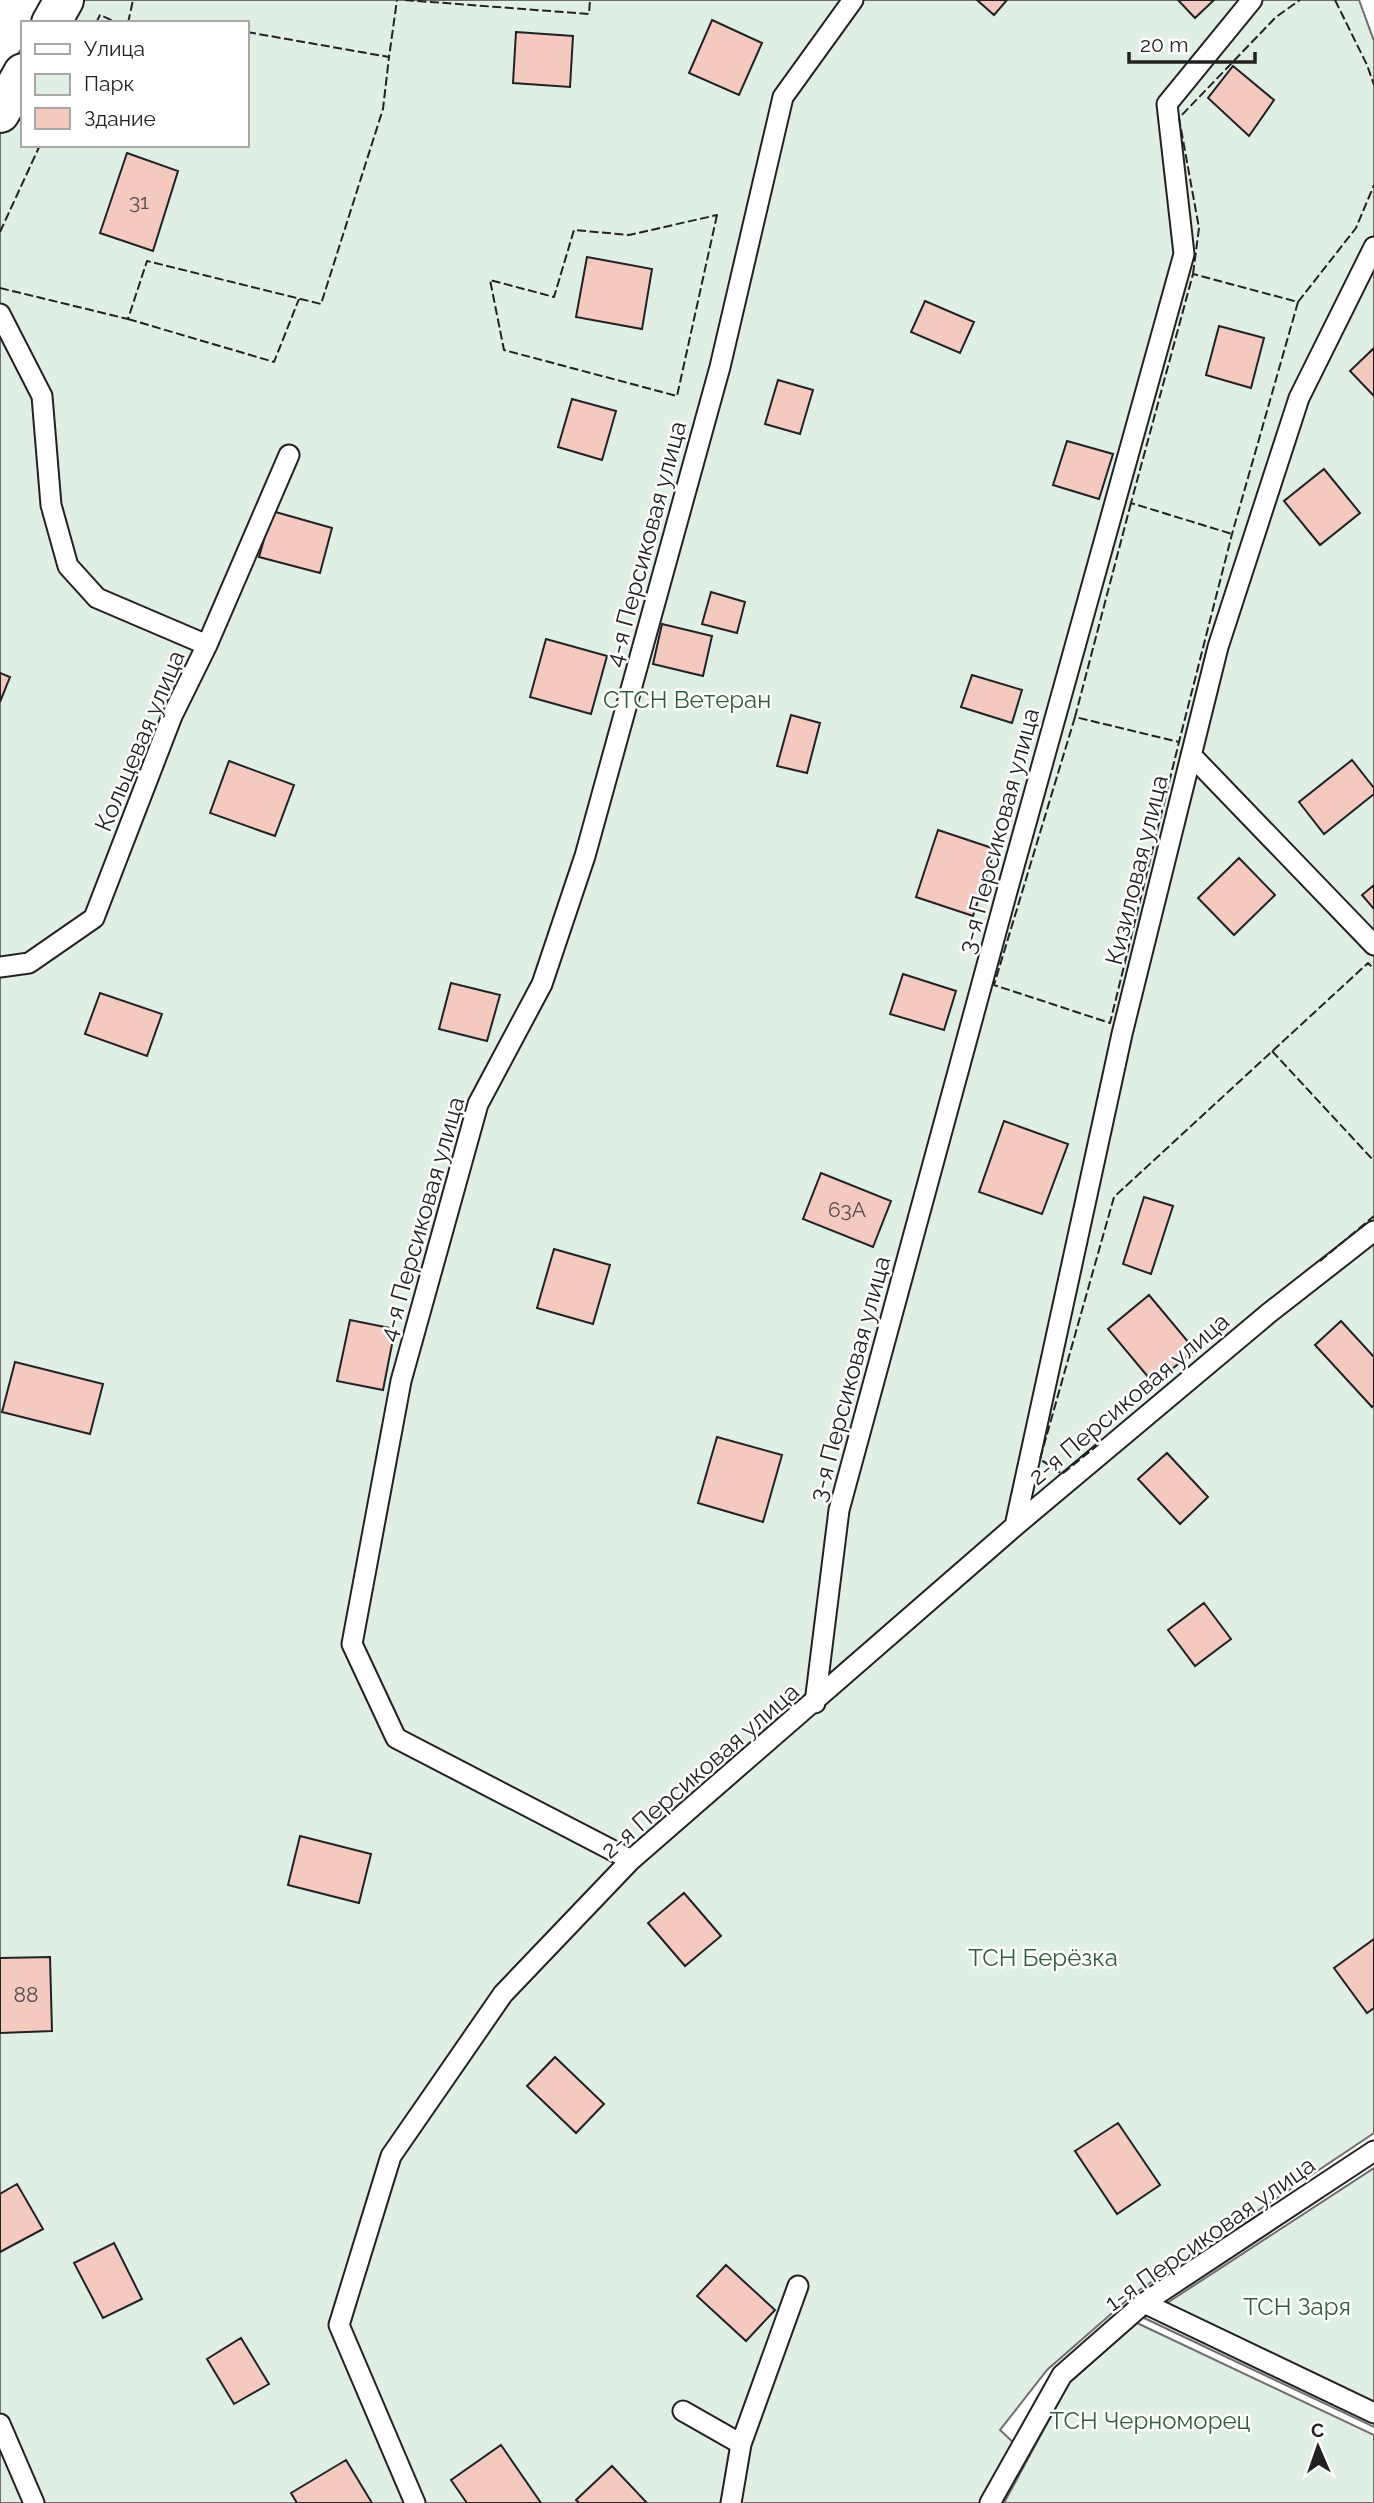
<svg xmlns="http://www.w3.org/2000/svg" width="1374" height="2503" viewBox="0 0 1374 2503" font-family="Raleway,sans-serif">
<style>
.green{fill:#e0efe3;stroke:#6f6f6f;stroke-width:2}
.building{fill:#f3c9c0;stroke:#222;stroke-width:2}
.lines{fill:none;stroke-linecap:round;stroke-linejoin:round}
.service-casing{stroke:#222;stroke-width:23}
.secondary-casing{stroke:#222;stroke-width:42}
.service{stroke:#fff;stroke-width:19}
.secondary{stroke:#fff;stroke-width:38}
.fence{stroke:#222;stroke-width:2;stroke-dasharray:9 3.5;stroke-linecap:butt}
.labels{text-anchor:middle;stroke-width:5;stroke-linejoin:round;paint-order:stroke}
.number-label{font-size:21px;fill:#564c4a}
.street-label{font-size:24px;fill:#222;stroke:#fff}
.park-label{font-size:24px;fill:#2f5e38;stroke:#fff}
</style>
<rect width="100%" height="100%" fill="#fff"/>
<path class="green" d="M53 0H1359L1374 41V2133L1135 2293 1047 2370 1000 2430 1016 2445 982 2503H0V82L23 46V145H247V23H38Z
M1374 2168V2427L1144 2318Z
M1137 2323 1374 2435V2503H1004L1069 2383Z"/>
<path class="building" d="M977 0H1007L994 15Z
M1178 0H1214L1195 18Z
M712 20 762 43 739 95 689 73Z
M516 32 573 36 570 87 513 83Z
M1233 66 1274 100 1249 136 1208 98Z
M127 153 178 171 153 251 100 233Z
M587 257 652 269 642 329 576 317Z
M925 301 974 322 960 353 911 332Z
M1219 326 1264 338 1251 388 1206 375Z
M1374 348V396L1350 371Z
M778 380 813 390 800 434 765 424Z
M572 399 616 411 602 460 558 447Z
M1067 441 1113 454 1099 499 1053 485Z
M1324 469 1360 513 1320 545 1284 501Z
M272 511 332 528 320 573 259 557Z
M711 592 745 602 737 633 702 624Z
M662 624 712 636 703 676 653 664Z
M546 639 607 656 591 714 530 697Z
M0 673 10 677 0 702Z
M972 675 1022 690 1012 723 961 707Z
M791 715 820 723 807 773 777 766Z
M1352 760 1374 788V794L1324 834 1299 802Z
M229 761 294 785 275 836 210 813Z
M938 830 995 849 973 916 916 897Z
M1239 858 1275 895 1234 935 1198 898Z
M1374 885V909L1362 895Z
M903 974 956 991 944 1030 890 1014Z
M451 983 500 995 487 1041 439 1029Z
M100 993 162 1014 147 1056 85 1034Z
M1004 1121 1068 1144 1042 1214 979 1192Z
M821 1173 891 1201 873 1247 803 1219Z
M1144 1197 1173 1206 1151 1274 1123 1264Z
M554 1249 610 1265 593 1324 537 1308Z
M1149 1295 1195 1350 1154 1384 1108 1329Z
M350 1320 395 1329 383 1390 337 1381Z
M1341 1321 1374 1357V1405L1372 1407 1315 1345Z
M15 1362 103 1384 90 1434 2 1412Z
M717 1437 782 1455 763 1522 698 1503Z
M1167 1453 1208 1497 1180 1524 1138 1479Z
M1204 1603 1231 1639 1195 1666 1168 1630Z
M300 1836 371 1854 359 1903 288 1885Z
M684 1893 721 1936 685 1966 648 1923Z
M1374 1939V2008L1367 2013 1334 1968Z
M50 1957 52 2031 0 2033V1958Z
M555 2057 604 2104 576 2133 527 2086Z
M1118 2123 1160 2185 1117 2214 1075 2151Z
M17 2184 43 2229 0 2252V2194Z
M114 2243 142 2299 103 2318 74 2263Z
M726 2265 775 2310 746 2341 697 2296Z
M241 2338 269 2384 234 2404 207 2359Z
M501 2445 541 2503H467L451 2480Z
M346 2460 372 2503H297L291 2493Z
M612 2466 647 2503H579L576 2500Z"/>
<g class="lines">
<defs>
<path id="service" d="M0 314 42 396 51 505 68 566 97 598 207 645 172 716 94 918 29 963 0 967
M207 645 289 455
M1191 755 1374 945
M1015 1526 1122 1034 1218 647 1299 398 1374 247
M815 1703 839 1510 1006 895 1184 254 1167 104 1252 0
M631 1860 396 1738 352 1644 401 1381 478 1104 542 984 585 856 720 367 783 97 853 0
M1144 2303 1374 2413
M683 2411 741 2444
M0 2424 34 2503
M415 2503 339 2325 391 2156 503 1994 631 1860 1015 1526 1269 1313 1374 1231
M731 2503 741 2444 798 2286
M990 2503 1062 2375 1144 2303 1374 2151"/>
<path id="secondary" d="M51 23 64 0
M0 113 23 73"/>
</defs>
<use href="#service" class="service-casing"/>
<use href="#secondary" class="secondary-casing"/>
<use href="#service" class="service"/>
<use href="#secondary" class="secondary"/>
<path class="fence" d="M405 0 589 14 590 0
M1335 0 1367 65 1374 85
M96 23 100 15 118 23
M128 23 133 0
M247 32 389 57 397 0
M717 215 677 396 504 350 490 280 554 297 574 230 629 235Z
M0 232 40 145
M1193 274 1199 228 1179 118 1276 17 1300 0
M0 288 128 319 147 261 321 304 383 109 389 57
M1298 302 1356 228 1374 185
M128 319 274 362 299 299
M1131 503 1075 717 1179 742 1232 534 1298 302 1193 274 1131 503 1232 534
M1075 717 994 985 1110 1023 1179 742
M1272 1051 1374 1161
M1320 1261 1374 1216
M1099 1444 1062 1474 1040 1459 1114 1197 1368 963 1374 969"/>
</g>
<g class="labels">
<g class="number-label">
<text x="139" y="209">31</text>
<text x="847" y="1217">63А</text>
<text x="26" y="2002">88</text>
</g>
<g class="street-label">
<text transform="translate(646 544) rotate(-75)" y="8">4-я Персиковая улица</text>
<text transform="translate(140 741) rotate(-67)" y="8">Кольцевая улица</text>
<text transform="translate(999 831) rotate(-75)" y="8">3-я Персиковая улица</text>
<text transform="translate(1137 870) rotate(-76)" y="8">Кизиловая улица</text>
<text transform="translate(422 1219) rotate(-74)" y="8">4-я Персиковая улица</text>
<text transform="translate(850 1379) rotate(-75)" y="8">3-я Персиковая улица</text>
<text transform="translate(1129 1399) rotate(-40)" y="8">2-я Персиковая улица</text>
<text transform="translate(700 1771) rotate(-41)" y="8">2-я Персиковая улица</text>
<text transform="translate(1210 2234) rotate(-35)" y="8">1-я Персиковая улица</text>
</g>
<g class="park-label">
<text x="687" y="708">СТСН Ветеран</text>
<text x="1043" y="1966">ТСН Берёзка</text>
<text x="1297" y="2315">ТСН Заря</text>
<text x="1150" y="2429">ТСН Черноморец</text>
</g>
</g>
<rect x="21" y="21" width="228" height="126" fill="#ffffff" stroke="#a7a7a7" stroke-width="2"/>
<rect x="35" y="44" width="35" height="10" fill="#ffffff" stroke="#a7a7a7" stroke-width="2"/>
<text x="84" y="56" font-size="21" fill="#222222">Улица</text>
<rect x="35" y="74" width="35" height="21" fill="#e0efe3" stroke="#a7a7a7" stroke-width="2"/>
<text x="84" y="91" font-size="21" fill="#222222">Парк</text>
<rect x="35" y="108" width="35" height="21" fill="#f3c9c0" stroke="#a7a7a7" stroke-width="2"/>
<text x="84" y="126" font-size="21" fill="#222222">Здание</text>
<g transform="translate(1318 2447) rotate(358)" stroke="#ffffff" stroke-width="5" paint-order="stroke">
<path d="M0-5L12 26L0 18L-12 26Z" fill="#222222"/>
<text y="-10" font-size="19" font-weight="bold" text-anchor="middle" fill="#222222">С</text>
</g>
<path d="M1129 52v10h126v-10" fill="none" stroke="#222222" stroke-width="3.5"/>
<text x="1140" y="52" font-size="21" fill="#222222" stroke="#ffffff" stroke-width="5" paint-order="stroke">20 m</text>
</svg>
